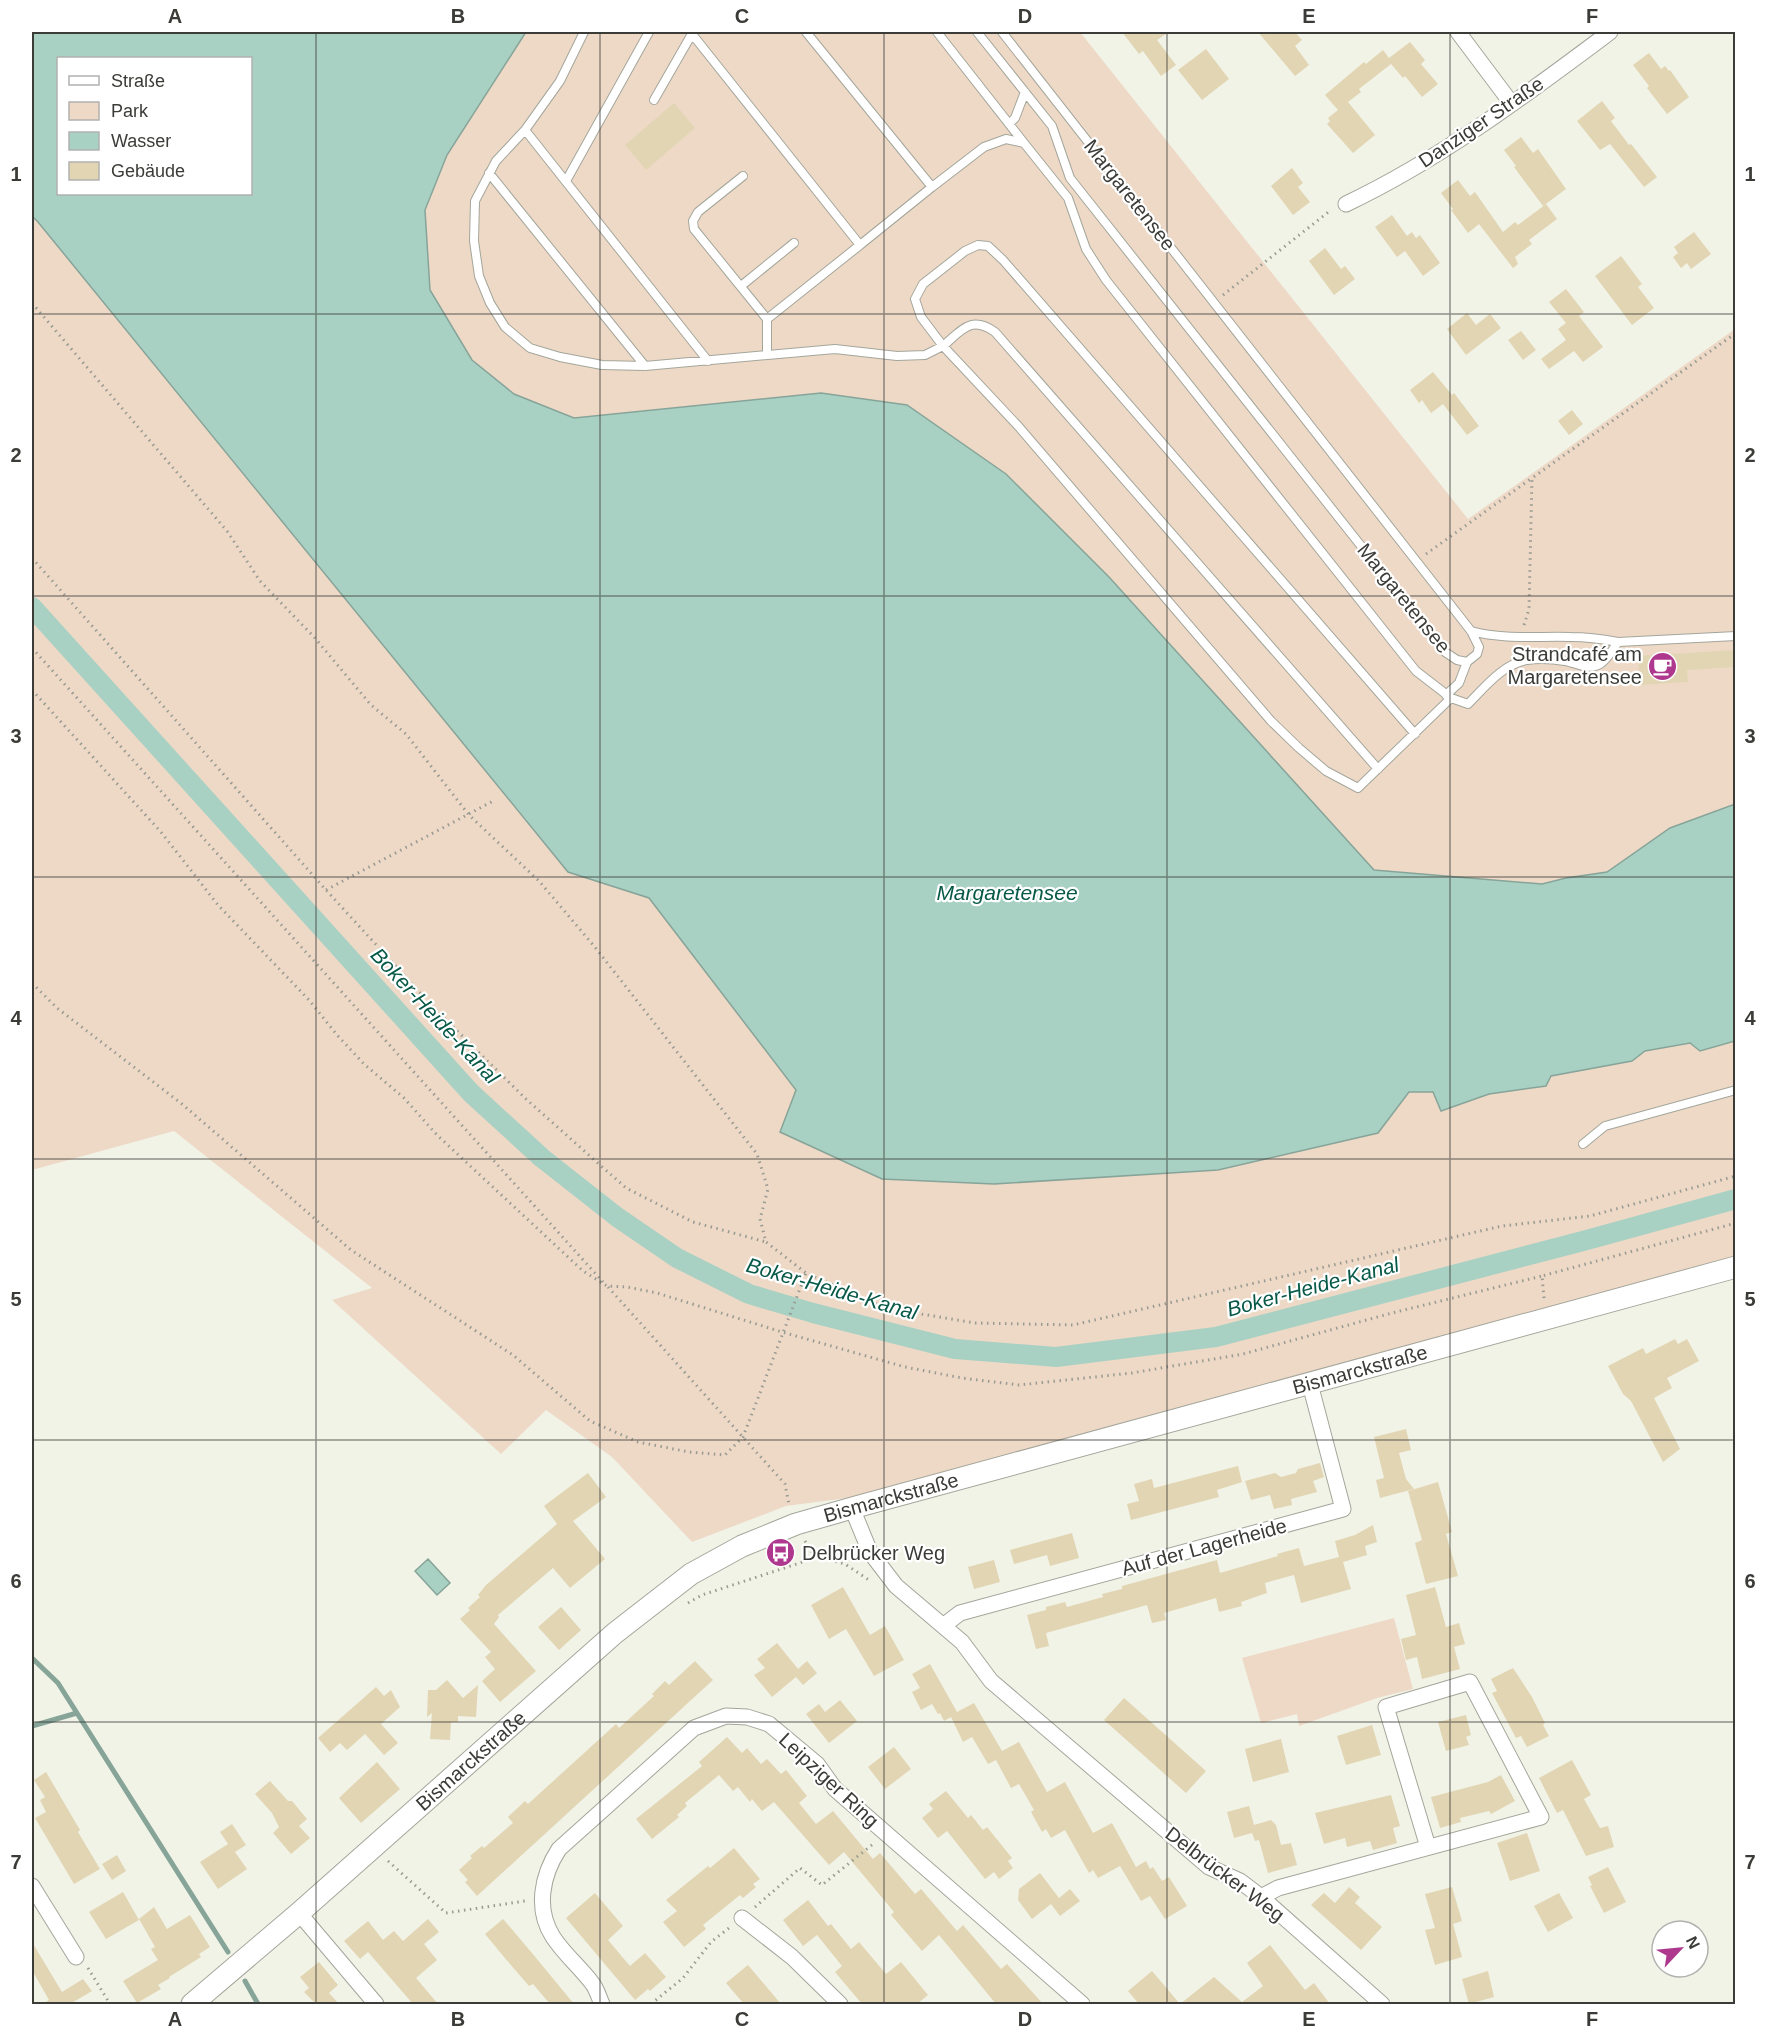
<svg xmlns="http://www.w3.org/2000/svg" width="1767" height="2036" viewBox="0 0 1767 2036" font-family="Arial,sans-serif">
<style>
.green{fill:#eed9c7}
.water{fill:#a8d1c3;stroke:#87a499;stroke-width:1.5;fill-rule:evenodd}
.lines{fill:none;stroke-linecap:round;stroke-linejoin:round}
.stream{stroke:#87a499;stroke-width:5}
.canal{stroke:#a8d1c3;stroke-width:20}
.building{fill:#e2d5b3}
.service-casing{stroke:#a4a69b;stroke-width:10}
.minor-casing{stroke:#a4a69b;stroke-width:17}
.secondary-casing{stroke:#a4a69b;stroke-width:23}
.path{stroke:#999b92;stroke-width:3;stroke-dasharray:1.5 4.5;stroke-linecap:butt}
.service{stroke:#fff;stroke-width:8}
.minor{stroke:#fff;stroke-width:15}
.secondary{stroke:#fff;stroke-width:21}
.grid{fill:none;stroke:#3b3c37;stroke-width:1.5;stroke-opacity:0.55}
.labels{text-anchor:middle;stroke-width:4.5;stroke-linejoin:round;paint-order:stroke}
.street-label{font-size:20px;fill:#3b3c37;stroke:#fff}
.poi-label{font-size:20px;fill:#3b3c37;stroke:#fff;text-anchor:end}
.water-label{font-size:21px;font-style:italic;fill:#075947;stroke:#fff}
.neatline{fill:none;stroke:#3b3c37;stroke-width:2}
.grid-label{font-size:20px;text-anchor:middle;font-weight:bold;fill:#3b3c37}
</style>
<rect width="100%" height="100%" fill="#f1f3e7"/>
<path class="green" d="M526 32H1080L1468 519 1735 329V804L1670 828 1607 872 1566 878 1542 884 1374 870 1109 577 821 393 574 418 514 394 472 360 430 290 425 210 447 155Z
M32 40 58 194 1409 1092H1433L1442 1111 1489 1094 1546 1086 1551 1076 1632 1061 1645 1051 1690 1043 1700 1051 1735 1041V1258L863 1496 786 1506 692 1542 612 1457 546 1410 501 1454 332 1300 372 1288 174 1131 32 1170Z
M1394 1618 1413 1689 1377 1698 1299 1726 1297 1714 1261 1723 1242 1658Z"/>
<path class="water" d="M32 32H526L447 155 425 210 430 290 472 360 514 394 574 418 821 393 907 405 1006 474 1109 577 1374 870 1542 884 1566 878 1607 872 1670 828 1735 804V1041L1700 1051 1690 1043 1645 1051 1632 1061 1551 1076 1546 1086 1489 1094 1441 1111 1433 1092H1409L1378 1133 1218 1170 994 1184 882 1179 780 1132 796 1090 649 898 568 872 38 222 32 216ZM58 58H250V194H58Z
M428 1559 450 1583 437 1595 415 1571Z"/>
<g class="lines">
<path class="stream" d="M32 1658 58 1683 228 1952
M32 1726 77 1713
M245 1981 258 2004"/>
<path class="canal" d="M32 607 471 1093 542 1158 617 1217 677 1258 749 1294 813 1313 955 1349 1056 1357 1216 1337 1583 1241 1736 1199"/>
</g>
<path class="building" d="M1122 32H1169L1157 40 1176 65 1161 76 1143 51 1139 54Z
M1258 32H1295L1302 40 1295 46 1309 65 1295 76Z
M1410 42 1425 60 1421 64 1438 84 1422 97 1405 76 1403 78 1391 64 1359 89 1361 92 1348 102 1375 135 1353 153 1327 124 1330 121 1328 118 1338 110 1325 95 1364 62 1366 64 1383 50 1389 58Z
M1206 49 1229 79 1202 100 1178 70Z
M1649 53 1661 69 1665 66 1669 71 1670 70 1689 97 1667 114 1647 88 1649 86 1633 65Z
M1602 101 1615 118 1611 121 1629 145 1631 144 1657 177 1644 187 1610 144 1600 150 1577 121Z
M674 103 695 128 646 170 625 145Z
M1521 137 1533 153 1538 149 1566 189 1543 206 1514 167 1516 166 1504 150Z
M1292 168 1303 183 1298 187 1310 202 1293 215 1271 186Z
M1458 180 1470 196 1475 192 1503 232 1515 222 1518 225 1546 204 1557 219 1529 240 1532 244 1515 257 1518 264 1513 268 1479 224 1468 233 1451 210 1453 209 1441 193Z
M1392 215 1407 236 1412 232 1416 238 1420 235 1440 263 1423 276 1405 251 1397 257 1375 227Z
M1694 232 1711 254 1691 269 1687 263 1681 268 1673 257 1678 253 1674 247Z
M1325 248 1341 269 1345 266 1355 279 1334 295 1309 261Z
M1621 256 1642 284 1638 287 1654 308 1632 325 1595 276Z
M1566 289 1584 312 1579 316 1603 347 1583 362 1574 351 1549 369 1541 359 1566 340 1558 329 1566 323 1549 302Z
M1467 313 1476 325 1490 314 1501 328 1466 355 1447 329Z
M1521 331 1536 350 1523 360 1508 340Z
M1433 372 1452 395 1454 393 1479 426 1467 435 1443 404 1431 413 1422 400 1419 403 1410 390Z
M1572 410 1583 424 1569 435 1558 421Z
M1736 650V667L1687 670 1688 682 1640 685 1638 656Z
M1675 1339 1678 1344 1687 1339 1699 1361 1667 1378 1672 1388 1654 1398 1680 1449 1663 1462 1631 1401 1623 1394 1608 1366 1643 1348 1646 1354Z
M1406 1429 1411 1450 1399 1453 1406 1479 1414 1489 1380 1498 1376 1480 1384 1478 1374 1437Z
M1320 1463 1324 1477 1313 1481 1317 1492 1291 1499 1292 1505 1274 1509 1270 1495 1251 1500 1245 1481 1275 1473 1281 1477 1296 1473 1298 1469Z
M1238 1466 1242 1482 1217 1490 1219 1497 1131 1520 1127 1504 1139 1501 1134 1484 1152 1479 1154 1488Z
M588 1473 606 1497 573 1521 605 1559 570 1588 553 1568 498 1615 499 1617 494 1624 536 1671 500 1702 482 1681 495 1669 485 1657 491 1652 460 1619 470 1610 468 1608 480 1597 478 1595 486 1585 557 1524 544 1506Z
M1438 1482 1452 1532 1446 1534 1458 1576 1426 1584 1415 1543 1422 1540 1408 1491Z
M1373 1525 1377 1542 1365 1546 1367 1555 1343 1562 1351 1589 1301 1603 1294 1575 1265 1583 1267 1593 1241 1602 1242 1606 1219 1612 1216 1598 1164 1613 1166 1620 1152 1623 1147 1605 1046 1633 1049 1646 1036 1649 1027 1615 1046 1610V1607L1065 1602 1067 1607 1103 1597 1102 1594 1122 1589V1586L1217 1560 1220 1573 1278 1556 1277 1554 1299 1548 1304 1566 1339 1557 1335 1541 1355 1535Z
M1072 1533 1079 1558 1050 1566 1047 1555 1014 1564 1010 1550Z
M994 1560 1000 1582 974 1589 968 1567Z
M843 1587 870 1635 885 1626 904 1660 874 1676 846 1629 829 1639 811 1605Z
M1435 1587 1446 1627 1459 1623 1465 1644 1454 1647 1460 1669 1422 1679 1417 1657 1406 1660 1401 1639 1416 1635 1406 1595Z
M561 1607 581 1630 559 1650 538 1627Z
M777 1643 798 1669 807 1661 817 1673 803 1685 796 1677 772 1697 754 1675 765 1668 757 1659Z
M695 1661 713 1680 477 1896 465 1882 468 1880 459 1870 472 1858 470 1856 482 1846 484 1848 513 1823 508 1817 525 1801 528 1804 616 1724 619 1728 654 1696 652 1694 665 1681 669 1685Z
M930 1664 957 1712 974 1703 1002 1751 1019 1742 1047 1792 1065 1782 1093 1833 1112 1823 1136 1867 1146 1861 1150 1869 1153 1867 1162 1881 1169 1877 1187 1906 1165 1919 1150 1896 1141 1901 1120 1866 1098 1878 1093 1870 1089 1873 1065 1830 1051 1838 1046 1829 1042 1832 1031 1812 1034 1810 1019 1784 1011 1788 996 1760 988 1764 972 1737 963 1742 951 1717 944 1721 940 1713 938 1714 932 1704 921 1710 912 1692 920 1688 912 1674Z
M1513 1668 1532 1697 1545 1723 1543 1725 1549 1736 1527 1747 1521 1736 1516 1738 1492 1693 1497 1691 1491 1679Z
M447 1680 463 1698 478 1685 476 1717 458 1716V1722H451L450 1740 430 1739 432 1713 427 1717 428 1690H436Z
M376 1687 384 1696 391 1690 400 1707 381 1724 398 1743 384 1755 365 1734 347 1750 340 1743 330 1752 318 1738Z
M1124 1698 1206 1771 1186 1793 1104 1720Z
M840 1700 857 1721 829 1743 806 1714 819 1704 825 1712Z
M1466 1715 1471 1735 1466 1737 1469 1745 1446 1751 1438 1722Z
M1372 1725 1381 1755 1346 1765 1337 1736Z
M727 1737 742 1753 747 1748 761 1764 767 1759 781 1774 786 1770 807 1796 799 1803 816 1824 833 1811 873 1859 880 1853 915 1894 921 1889 957 1931 963 1925 1001 1969 1007 1964 1043 2004H996L939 1935 922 1951 891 1915 894 1912 844 1852 829 1865 774 1802 762 1811 752 1799 750 1802 738 1787 733 1791 719 1775 685 1803 687 1806 677 1815 679 1817 652 1839 636 1819 702 1766 699 1762Z
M1281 1739 1289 1772 1253 1782 1245 1749Z
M894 1747 911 1769 885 1789 868 1767Z
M1572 1760 1591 1795 1584 1799 1600 1828 1608 1826 1614 1847 1586 1856 1563 1810 1557 1813 1539 1778Z
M377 1762 400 1789 361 1823 339 1798Z
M46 1772 80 1830 78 1832 100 1869 74 1884 35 1818 46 1812 40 1800 45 1797 34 1780Z
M1501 1775 1515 1801 1491 1814 1489 1811 1460 1818 1461 1822 1440 1828 1431 1797 1488 1782Z
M270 1781 288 1801H292L307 1819 299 1826 310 1838 291 1854 273 1833 279 1827 272 1813 255 1794Z
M946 1791 968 1818 971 1815 983 1830 987 1827 1012 1858 1008 1861 1013 1868 999 1879 994 1872 985 1879 947 1831 938 1838 922 1818 933 1809 929 1804Z
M1391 1795 1400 1826 1393 1828 1397 1843 1373 1850 1370 1841 1347 1847 1345 1838 1324 1844 1315 1813Z
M1249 1806 1254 1825 1271 1820 1276 1825 1281 1845 1291 1843 1297 1865 1268 1873 1259 1840 1255 1841 1252 1833 1234 1838 1227 1812Z
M232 1824 246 1845 235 1852 247 1869 218 1889 200 1862 228 1844 220 1832Z
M1527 1833 1540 1871 1510 1881 1497 1843Z
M734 1848 760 1879 753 1884 756 1887 743 1898 740 1895 703 1925 706 1929 684 1947 663 1922 677 1911 666 1900 708 1866 710 1868Z
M117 1855 126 1871 112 1880 102 1864Z
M1608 1867 1626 1902 1604 1913 1590 1886 1592 1885 1588 1877Z
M1040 1873 1059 1898 1070 1889 1080 1901 1060 1916 1051 1904 1032 1919 1018 1900 1019 1889Z
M1349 1887 1360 1897 1355 1903 1382 1927 1361 1950 1311 1905 1324 1893 1335 1903Z
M1452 1887 1462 1921 1453 1924 1462 1957 1435 1965 1425 1930 1435 1928 1425 1894Z
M123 1892 139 1920 106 1939 89 1912Z
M595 1893 623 1926 608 1940 630 1966 645 1953 666 1977 650 1991 648 1989 635 2000 566 1918Z
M1559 1893 1573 1918 1548 1932 1534 1906Z
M808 1900 828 1926 831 1924 851 1949 859 1942 886 1974 901 1962 928 1995 917 2004H862L835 1972 842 1966 817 1935 803 1946 783 1920Z
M154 1907 167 1929 190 1915 210 1947 199 1954 201 1957 169 1977 170 1978 158 1985 161 1989 137 2003 123 1981 158 1960 151 1949 155 1947 139 1919Z
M428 1919 439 1932 424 1944 437 1960 416 1978 438 2004H413L368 1952 360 1959 344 1941 368 1921 383 1940 394 1931 403 1941Z
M503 1919 532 1953 574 2004H550L533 1984 529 1986 504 1957 485 1934Z
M32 1942 62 1992 83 1979 92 1991 70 2004H42L49 2000 32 1970Z
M1270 1945 1305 1990 1314 1983 1330 2004H1139L1128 1991 1152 1971 1180 2004 1214 1977 1242 2002 1263 1986 1247 1963Z
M319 1962 338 1985 329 1993 339 2004H316L304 1992 309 1988 300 1977Z
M748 1965 781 2004H744L726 1983Z
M1488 1971 1494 1997 1469 2004 1462 1979Z"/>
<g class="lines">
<defs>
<path id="service" d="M584 32 560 81 525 130 496 161 475 201 474 241 479 276 490 303 505 327 530 348 560 357 602 365 645 366 835 349 897 356 925 355 943 346 1019 427 1271 721 1299 748 1326 771 1358 788 1451 698 1468 704C1485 687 1503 664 1527 660 1540 658 1553 659 1565 661 1577 663 1588 671 1600 664 1607 660 1613 649 1618 642 1602 639 1587 637 1571 637 1536 636 1505 640 1471 631
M806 32 932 187 860 245
M937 32 1024 143
M977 32 1052 126 1070 178 1445 652 1457 660 1467 662 1477 654 1479 647 1471 631 1002 32
M692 34 860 245 767 319V355
M654 100 693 32
M1009 124 1015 118 1025 92
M525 130 708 361
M489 173 645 366
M743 176 698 212 693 221 694 229 767 319
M566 181 649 32
M932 187 984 147 1006 139 1024 143 1068 198 1086 249 1106 280 1416 671 1451 698
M741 286 794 243
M1618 642 1736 636
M1446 695 1459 683 1467 662
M1378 769 995 332C971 315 962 330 943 346L921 317 915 299 923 284 965 251 978 245 988 246 1003 260 1415 734
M1583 1144 1605 1126 1736 1090"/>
<path id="minor" d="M1458 32 1512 104
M1346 204C1441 159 1527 94 1610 32
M852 1508 870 1552 896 1586 962 1642 991 1681 1209 1867 1240 1881 1261 1897 1382 2004
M943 1626 960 1613 1343 1509 1310 1384
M32 1886 76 1957
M1261 1897 1278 1888 1541 1817 1470 1682 1386 1707 1428 1847
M299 1913 376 2004
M742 1918 792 1957 840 2004
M602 2004C599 1998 597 1989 592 1983 580 1967 564 1954 553 1937 535 1909 542 1875 559 1849L694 1728 726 1716 747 1717 769 1724 817 1764 835 1789 1082 2004"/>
<g id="secondary">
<path id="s1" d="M192 2004 299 1913 615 1633 691 1574 742 1546 774 1533 796 1524 852 1508 1736 1267"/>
</g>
</defs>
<use href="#service" class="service-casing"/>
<use href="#minor" class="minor-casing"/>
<use href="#secondary" class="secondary-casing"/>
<path class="path" d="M1223 295 1331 210
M32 303 227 531 260 581 314 637 371 705 406 734 469 815 539 881 594 946 757 1154 768 1189 760 1219 766 1242 806 1273
M1426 554 1532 478
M32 558 326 890 435 1009 527 1100 626 1188 693 1222 766 1242
M1524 625 1529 609 1532 478 1736 333
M32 648 603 1282
M32 690 161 832 218 905 309 1000 337 1035 364 1064 404 1098 437 1135 583 1271 607 1286 627 1287 657 1293 782 1332 905 1367 962 1378 1019 1385 1132 1373 1243 1354 1392 1313 1542 1276
M326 890 495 800
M32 983 57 1008 182 1104 351 1250 513 1355 590 1421 638 1442 689 1452 725 1455 743 1437 806 1273 885 1308 975 1323 1073 1325 1502 1226 1590 1216 1736 1176
M608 1287 785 1484 789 1505
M1544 1298 1542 1276 1736 1223
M805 1541 810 1550 818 1557
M688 1603 702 1595 818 1557 845 1564 869 1580
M388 1861 446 1913 525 1901
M755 1907 800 1868 822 1885 873 1844
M88 1968 110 2004
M651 2004 683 1978 711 1942 729 1928"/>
<use href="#service" class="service"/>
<use href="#minor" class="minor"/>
<use href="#secondary" class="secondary"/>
</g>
<path class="grid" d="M316 32V2004M600 32V2004M884 32V2004M1167 32V2004M1450 32V2004M32 314H1736M32 596H1736M32 877H1736M32 1159H1736M32 1440H1736M32 1722H1736"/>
<defs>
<symbol id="cafe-disc" viewBox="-11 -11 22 22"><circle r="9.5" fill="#af388f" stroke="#fff"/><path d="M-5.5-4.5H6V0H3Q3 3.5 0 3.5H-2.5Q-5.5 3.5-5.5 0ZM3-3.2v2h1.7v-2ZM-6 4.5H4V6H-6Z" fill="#fff"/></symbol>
<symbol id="bus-disc" viewBox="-11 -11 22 22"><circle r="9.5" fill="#af388f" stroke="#fff"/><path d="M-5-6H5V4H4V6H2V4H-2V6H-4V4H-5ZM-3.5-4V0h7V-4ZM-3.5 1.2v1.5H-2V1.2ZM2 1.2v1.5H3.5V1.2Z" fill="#fff"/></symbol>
</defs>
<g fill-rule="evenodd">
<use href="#cafe-disc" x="1646" y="650" width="33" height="33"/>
<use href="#bus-disc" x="764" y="1536" width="33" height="33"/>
</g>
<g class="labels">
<g class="street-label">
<text transform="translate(1481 122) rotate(-34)" y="7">Danziger Straße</text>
<text transform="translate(1130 195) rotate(52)" y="7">Margaretensee</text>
<text transform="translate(1404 598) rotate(51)" y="7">Margaretensee</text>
<text dy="7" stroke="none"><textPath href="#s1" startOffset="1360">Bismarckstraße</textPath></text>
<text dy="7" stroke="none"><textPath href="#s1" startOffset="874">Bismarckstraße</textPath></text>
<text transform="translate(1204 1547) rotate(-15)" y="7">Auf der Lagerheide</text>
<text dy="7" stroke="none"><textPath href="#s1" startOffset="370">Bismarckstraße</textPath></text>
<text transform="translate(829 1780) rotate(43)" y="7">Leipziger Ring</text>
<text transform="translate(1225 1874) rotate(37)" y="7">Delbrücker Weg</text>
</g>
<g class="poi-label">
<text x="1642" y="661">Strandcafé am<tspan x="1642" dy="23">Margaretensee</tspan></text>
<text x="802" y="1560" text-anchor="start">Delbrücker Weg</text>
</g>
<g class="water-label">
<text x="1007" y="900">Margaretensee</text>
<text transform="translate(435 1016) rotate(47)" y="7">Boker-Heide-Kanal</text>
<text transform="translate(1313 1287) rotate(-15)" y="7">Boker-Heide-Kanal</text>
<text transform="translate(832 1289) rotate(16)" y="7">Boker-Heide-Kanal</text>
</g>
</g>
<rect width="1767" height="2036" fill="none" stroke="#ffffff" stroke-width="66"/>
<rect x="57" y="57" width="195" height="138" fill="#ffffff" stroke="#b1b1af" stroke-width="1.5"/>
<rect x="69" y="76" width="30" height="9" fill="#ffffff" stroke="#b1b1af" stroke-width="1.5"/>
<text x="111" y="87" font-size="18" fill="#3b3c37">Straße</text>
<rect x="69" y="102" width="30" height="18" fill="#eed9c7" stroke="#b1b1af" stroke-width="1.5"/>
<text x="111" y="117" font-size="18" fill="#3b3c37">Park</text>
<rect x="69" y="132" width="30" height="18" fill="#a8d1c3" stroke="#b1b1af" stroke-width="1.5"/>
<text x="111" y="147" font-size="18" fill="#3b3c37">Wasser</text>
<rect x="69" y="162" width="30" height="18" fill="#e2d5b3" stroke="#b1b1af" stroke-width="1.5"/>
<text x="111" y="177" font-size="18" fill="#3b3c37">Gebäude</text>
<g transform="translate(1680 1949) rotate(64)"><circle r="28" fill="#ffffff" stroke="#b1b1af" stroke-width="1.5"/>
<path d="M0-4.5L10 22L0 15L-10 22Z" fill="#af388f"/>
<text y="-9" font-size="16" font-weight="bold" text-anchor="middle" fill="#3b3c37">N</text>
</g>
<rect x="33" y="33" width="1701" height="1970" class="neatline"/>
<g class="grid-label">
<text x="175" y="23">A</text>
<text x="458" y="23">B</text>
<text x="742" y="23">C</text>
<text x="1025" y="23">D</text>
<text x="1309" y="23">E</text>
<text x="1592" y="23">F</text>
<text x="16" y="181">1</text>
<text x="1750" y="181">1</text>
<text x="16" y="462">2</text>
<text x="1750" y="462">2</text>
<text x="16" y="743">3</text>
<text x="1750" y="743">3</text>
<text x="16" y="1025">4</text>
<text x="1750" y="1025">4</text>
<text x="16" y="1306">5</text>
<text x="1750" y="1306">5</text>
<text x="16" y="1588">6</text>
<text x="1750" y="1588">6</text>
<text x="16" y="1869">7</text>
<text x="1750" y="1869">7</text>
<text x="175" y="2026">A</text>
<text x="458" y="2026">B</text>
<text x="742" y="2026">C</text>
<text x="1025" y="2026">D</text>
<text x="1309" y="2026">E</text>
<text x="1592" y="2026">F</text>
</g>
</svg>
